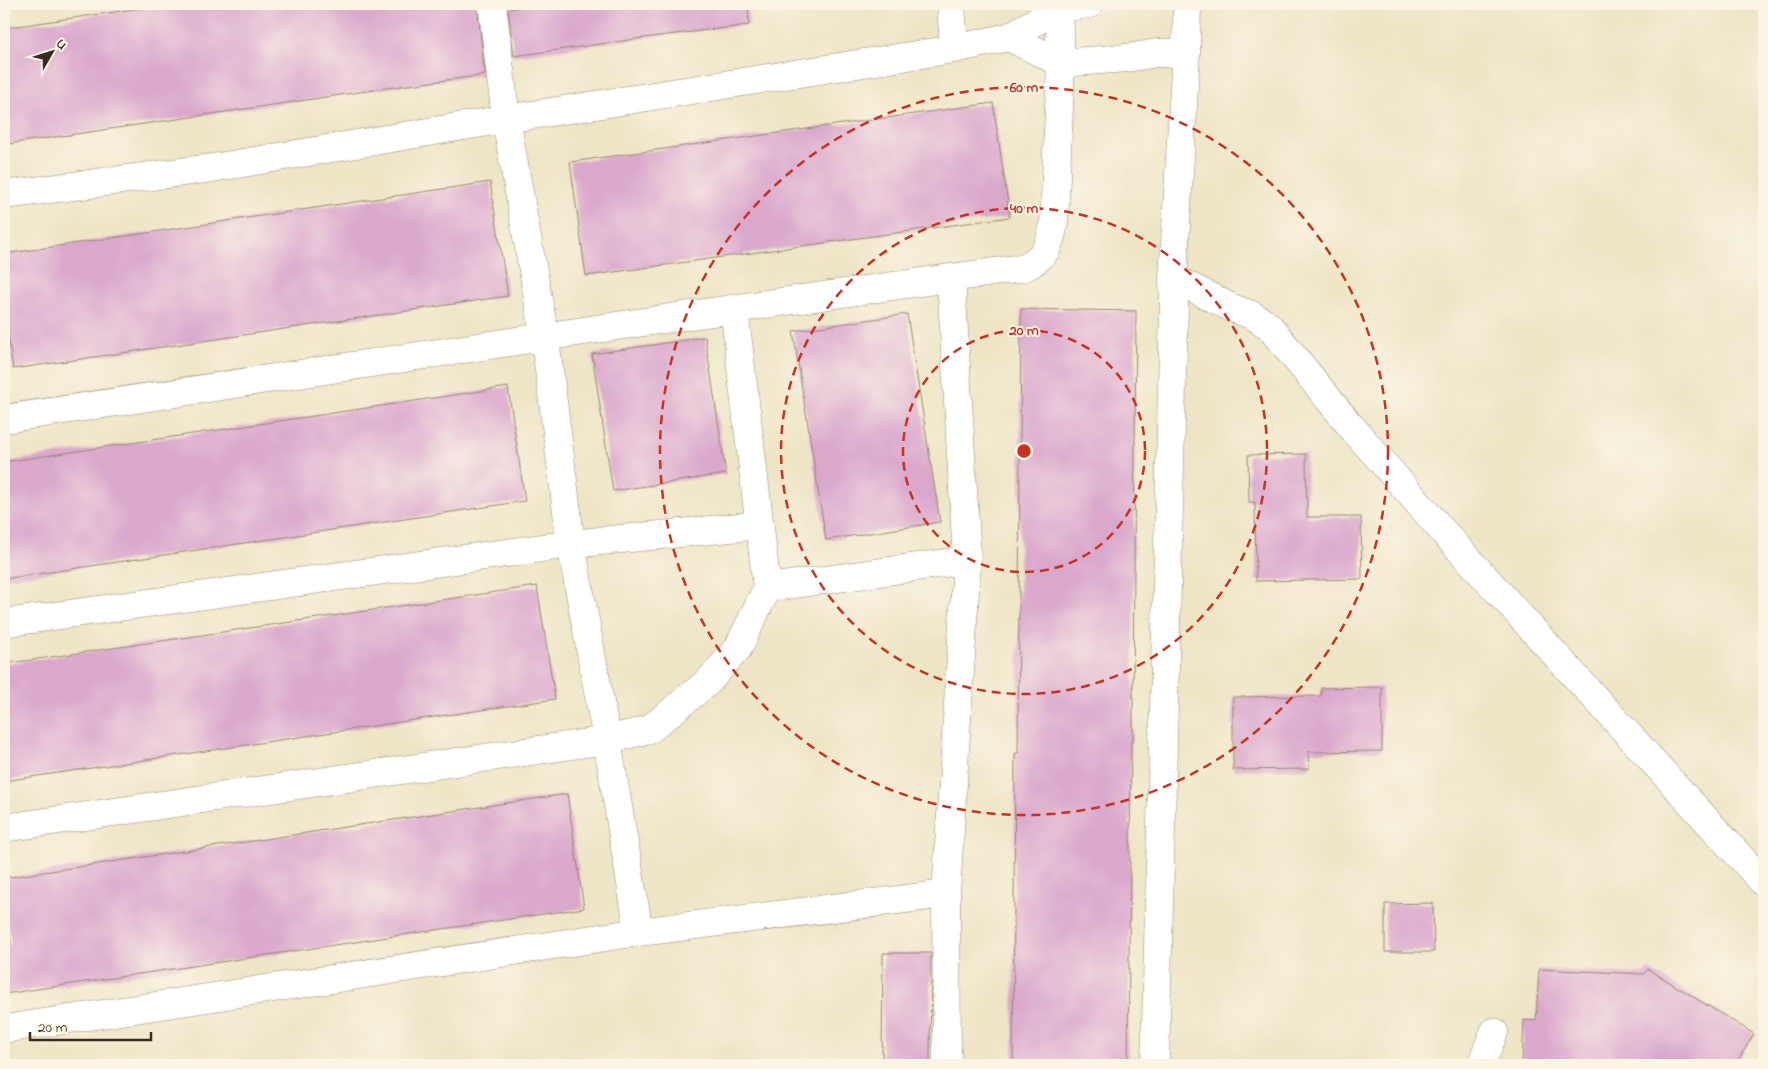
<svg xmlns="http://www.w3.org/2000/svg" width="1768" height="1069" viewBox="0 0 1768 1069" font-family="'Indie Flower',sans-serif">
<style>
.building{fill:#daa7cd}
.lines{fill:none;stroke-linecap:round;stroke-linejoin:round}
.minor-casing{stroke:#948872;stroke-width:29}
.minor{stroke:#fff;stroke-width:28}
.ring{fill:none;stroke:#c8321e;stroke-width:2.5;stroke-dasharray:9 6}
.centre{fill:#c8321e;stroke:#fcf5e5;stroke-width:2.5}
.ring-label{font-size:15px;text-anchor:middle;font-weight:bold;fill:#c8321e;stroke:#fcf5e5;stroke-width:4;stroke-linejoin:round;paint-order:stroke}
</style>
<rect width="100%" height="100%" fill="#fcf5e5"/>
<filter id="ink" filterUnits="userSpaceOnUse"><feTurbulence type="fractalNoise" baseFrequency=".02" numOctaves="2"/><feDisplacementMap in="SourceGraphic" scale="10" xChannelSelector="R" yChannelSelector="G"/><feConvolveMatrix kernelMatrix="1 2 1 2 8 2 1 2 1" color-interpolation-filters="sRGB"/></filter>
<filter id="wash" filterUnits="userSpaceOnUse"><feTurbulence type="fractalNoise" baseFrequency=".0096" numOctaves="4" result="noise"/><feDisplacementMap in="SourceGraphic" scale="20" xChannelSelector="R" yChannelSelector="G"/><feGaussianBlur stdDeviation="1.12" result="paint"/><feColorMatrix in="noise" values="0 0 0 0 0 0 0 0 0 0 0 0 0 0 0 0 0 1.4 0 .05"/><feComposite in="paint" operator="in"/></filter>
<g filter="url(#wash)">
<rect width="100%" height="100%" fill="#eee5c6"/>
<g id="blocks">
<path class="building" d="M169 4H477L485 75 401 86 8 144 4 118V28Z
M545 4H748L749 25 651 37 514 56 508 9Z
M993 103 1010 217 586 276 570 162Z
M490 182 508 296 13 369 4 308V254Z
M1021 309 1136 311 1133 698V741H1131L1128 1065H1013L1015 753H1018Z
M907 314 940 522 826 540 793 331Z
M705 337 726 474 613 491 592 354Z
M508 387 525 501 4 579V462Z
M1306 454 1307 517H1361L1362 579 1256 581 1255 502H1249L1248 455Z
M537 586 555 699 4 781V664Z
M1382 687V751L1308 752 1309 769 1233 770V697L1321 696V688Z
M567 794 584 908 4 994V946L11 945 4 899V878Z
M1433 903 1434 952H1385V904Z
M883 953H931L930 1065H882Z
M1539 969 1644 974 1648 969 1754 1034 1735 1065H1522L1524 1020 1536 1021Z"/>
</g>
</g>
<g filter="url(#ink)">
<use href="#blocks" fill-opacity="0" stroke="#948872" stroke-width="1"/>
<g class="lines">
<defs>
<path id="minor" d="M492 4 506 119 545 338 571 544 607 740 639 932
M951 4 954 49
M1009 37 1061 63 1127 58 1157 53H1186
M4 195 213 168 506 119 954 49 1009 37 1059 8 1089 4
M1173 278 1232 308 1252 315 1269 326 1348 423 1440 528 1764 883
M4 419C343 368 682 314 1023 268 1046 257 1050 247 1054 222L1061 63 1059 4
M767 588 967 560
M4 623 571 544 760 525
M4 828 607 740 650 729 708 682 738 648 767 588 734 308
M946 894 947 1065
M4 1029 639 932 946 894 967 560 951 278
M1155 1065 1174 306 1173 278 1186 53 1187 4
M1481 1065 1494 1032"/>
</defs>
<use href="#minor" class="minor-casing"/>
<use href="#minor" class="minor"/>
</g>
</g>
<g class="ring">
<circle cx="1024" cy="451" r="121"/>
<circle cx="1024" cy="451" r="243"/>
<circle cx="1024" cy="451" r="364"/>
</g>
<circle cx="1024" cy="451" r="8" class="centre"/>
<g class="ring-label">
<text x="1024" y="92">60 m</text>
<text x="1024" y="213">40 m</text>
<text x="1024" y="335">20 m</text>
</g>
<rect width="1768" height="1069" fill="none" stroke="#fcf5e5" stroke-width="20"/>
<g transform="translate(52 52) rotate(51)" stroke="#fcf5e5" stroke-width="4" paint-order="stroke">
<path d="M0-4L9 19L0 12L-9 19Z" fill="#3b2a1e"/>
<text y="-8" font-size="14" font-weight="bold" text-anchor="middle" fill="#3b2a1e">U</text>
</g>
<path d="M30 1032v8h121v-8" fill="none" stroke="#3b2a1e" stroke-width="2.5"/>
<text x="38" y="1032" font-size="15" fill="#3b2a1e" stroke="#fcf5e5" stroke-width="4" paint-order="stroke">20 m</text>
</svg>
